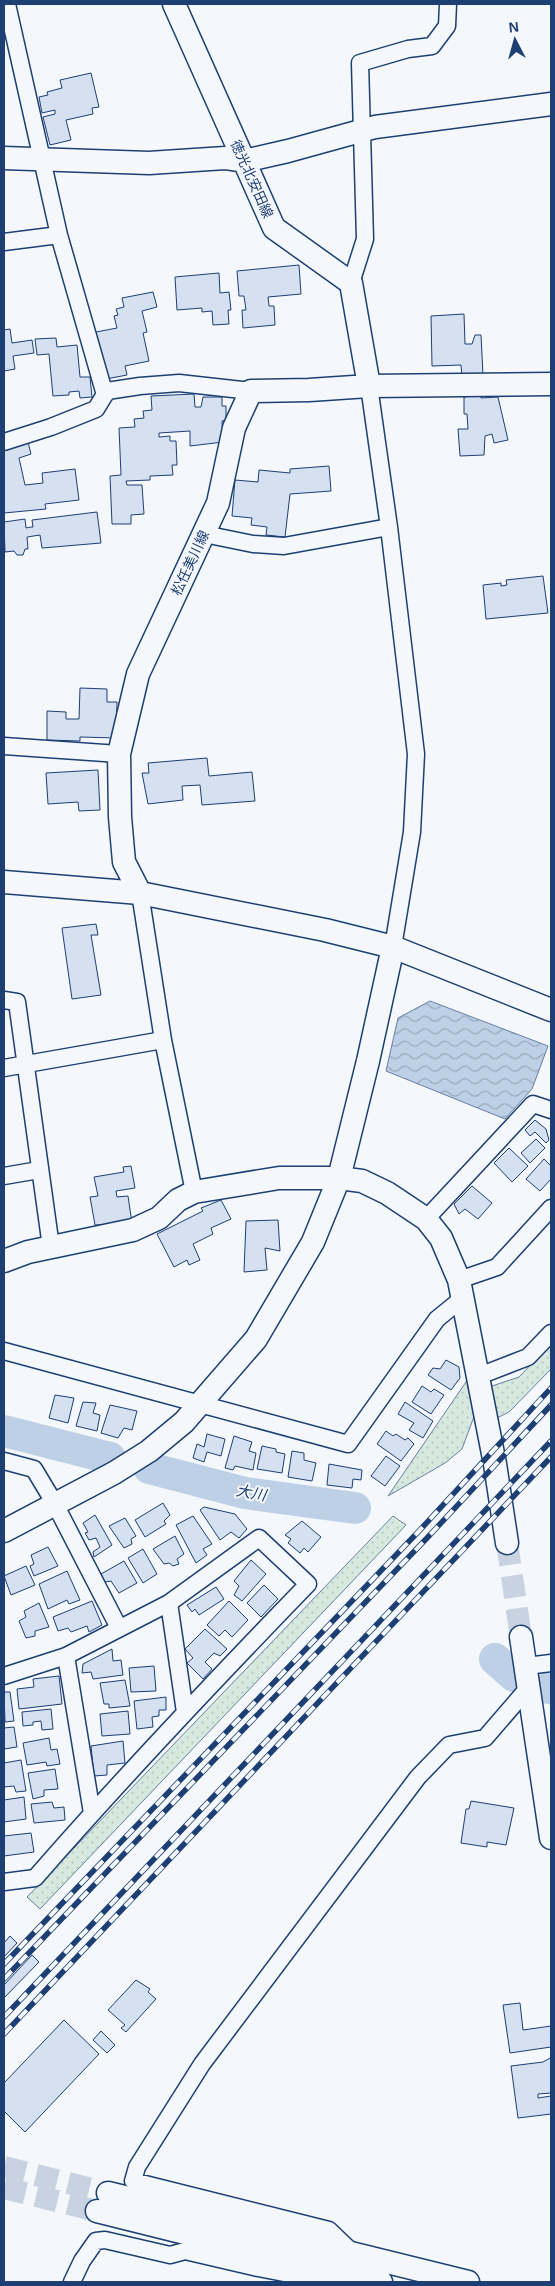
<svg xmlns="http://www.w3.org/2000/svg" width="555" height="2286" viewBox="0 0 555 2286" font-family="Helvetica,'Noto Sans JP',sans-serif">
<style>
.park{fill:url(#park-dots);stroke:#687fa3}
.water{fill:url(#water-waves);stroke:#687fa3}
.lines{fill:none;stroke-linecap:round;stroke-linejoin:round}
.river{stroke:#bed0e5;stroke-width:32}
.building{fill:#d5e0f0;stroke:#1d3f73}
.secondary-tunnel{stroke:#c9d2e0;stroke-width:22;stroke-dasharray:22 11;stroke-linecap:butt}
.street-casing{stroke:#1d3f73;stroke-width:19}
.secondary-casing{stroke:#1d3f73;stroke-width:25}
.street{stroke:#f4f7fb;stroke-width:16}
.secondary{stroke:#f4f7fb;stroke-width:22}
.rail-casing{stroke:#1d3f73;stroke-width:5.5}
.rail{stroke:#f4f7fb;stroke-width:4;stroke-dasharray:11;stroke-linecap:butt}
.labels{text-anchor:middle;stroke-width:4;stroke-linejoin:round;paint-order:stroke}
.street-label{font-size:14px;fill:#1d3f73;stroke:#f4f7fb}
.water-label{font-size:15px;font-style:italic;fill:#1d3f73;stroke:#f4f7fb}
</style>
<defs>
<pattern id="park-dots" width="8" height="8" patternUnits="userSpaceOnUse" patternTransform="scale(1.25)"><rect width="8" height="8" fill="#d7e8df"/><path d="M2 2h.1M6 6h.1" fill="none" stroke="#b8c8c3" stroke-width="1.8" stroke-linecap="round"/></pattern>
<pattern id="water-waves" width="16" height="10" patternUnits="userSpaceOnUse" patternTransform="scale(1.25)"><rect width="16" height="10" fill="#bed0e5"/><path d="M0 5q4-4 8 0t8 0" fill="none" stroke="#9aaabe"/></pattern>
</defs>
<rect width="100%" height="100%" fill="#f4f7fb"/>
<path class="park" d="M551 1343V1369L509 1412 493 1420 489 1387 519 1377Z
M468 1379 475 1414 462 1449 445 1463 388 1496Z
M393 1516 406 1525 40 1909 27 1897Z"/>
<path class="water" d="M430 1001 548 1046 532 1089 505 1119 386 1071 398 1018Z"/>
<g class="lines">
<path class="river" d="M4 1431 110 1458
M149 1468 245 1493 355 1508
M495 1659 514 1676
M549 1688H551"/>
</g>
<path class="building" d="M91 73 99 107 92 108 93 114 66 120 71 140 50 145 43 117 55 114V110L42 113 39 97 48 95 47 92 62 88 60 80Z
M299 265 301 294 268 297 269 306H274L275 325 243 328 242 310H246L244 296H239L237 271Z
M219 273 220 293 229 292 231 310H228L229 324 213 325 212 311 202 312V308L177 310 175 277Z
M153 292 157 307 142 311 147 332 143 333 149 361 125 366 127 375 106 379 96 332 117 328 114 316 118 315 116 309 124 307 122 298Z
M464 314 465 344H472L475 335H481L483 375 462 376 461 365 432 366 431 316Z
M10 329 12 343 32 340 34 353 13 356 15 369 4 371V330Z
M56 338 57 347 77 345 80 377H90L92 397 80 398 79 391 69 392V395L53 396 49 354 37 355 35 339Z
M481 393V398L498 397 508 440 494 443 492 434 485 436 484 455 460 456 458 429H468L467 414H464V397H466V394Z
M194 394 195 407H201L203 397H222V406H226V420L222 421 223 442 190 446V431L159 433V437L170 436V441H176L177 465H172L173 475 150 476V480L126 481 127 485H142L144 514 131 515V524H112L110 476 121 475 119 428 135 427 134 419 144 418 143 411 152 410 151 396Z
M28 442 31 454 19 458 25 485 43 483 42 473 75 469 79 500 45 504 46 509 4 513V449Z
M329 466 331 491 290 494 285 537 266 535 267 527 251 525 252 518 232 516 235 480 258 482 259 470 290 473V469Z
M97 512 101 543 42 548 40 535 27 537 28 549H25L23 555H17L14 551 5 552 4 522 25 519 26 528 31 527H33L32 520Z
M543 576 548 613 486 619 483 585 501 583V586L507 585 506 580Z
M80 688 107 689V702H117L116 738 80 737V741L47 740V711L66 712V719H79Z
M207 758 209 776 252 772 255 801 202 805 200 785 182 786 183 800 148 804 142 773H149L148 763Z
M98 770 100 810 79 811 78 802 48 804 46 773Z
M96 924 98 935H91L101 995 72 999 62 928Z
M535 1120 546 1129 549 1140 546 1143 535 1132 530 1136 525 1130Z
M536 1139 545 1148 530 1163 521 1153Z
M509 1148 528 1166 512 1182 494 1163Z
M544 1159 551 1166V1179L540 1191 526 1179Z
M131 1166 135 1188 116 1191 117 1197 128 1196 132 1223 95 1225 90 1197 98 1196 94 1177 124 1172 123 1167Z
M472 1186 492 1203 478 1219 465 1209 459 1214 454 1204Z
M221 1200 231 1219 211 1228 213 1234 193 1244 200 1260 189 1265 187 1260 174 1267 157 1234 203 1211 201 1208Z
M278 1220 280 1251 265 1248 267 1270 244 1272 246 1221Z
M446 1360 459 1367 460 1378 451 1390 428 1375 433 1368 440 1369Z
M422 1386 431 1392 434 1389 444 1395 431 1414 412 1402Z
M55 1395 74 1398 68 1423 49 1418Z
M83 1402 96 1403 93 1413 100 1415 97 1431 76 1426Z
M405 1402 433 1421 423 1438 409 1430 414 1423 398 1414Z
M110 1405 137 1411 132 1430 124 1428 118 1438 101 1433Z
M386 1431 393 1436 396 1434 405 1440 408 1438 414 1444 401 1461 377 1444Z
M207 1434 225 1439 221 1456 207 1452 204 1462 193 1458 197 1444 204 1447Z
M234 1436 252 1442 249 1451 256 1453 253 1470 235 1466 233 1470 225 1468Z
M262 1446 276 1449V1452L285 1454 282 1473 257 1469Z
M292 1451 304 1453V1460L316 1463 312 1481 288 1477Z
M386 1456 400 1466 385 1486 371 1476Z
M329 1464 362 1470 361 1480 353 1479 352 1488 327 1485Z
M163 1503 170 1515 164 1521 166 1524 145 1537 135 1520Z
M204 1507 235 1514 247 1529 239 1538 231 1532 220 1540 200 1510Z
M95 1515 112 1545 94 1557 93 1552 100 1547 96 1538 89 1540 85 1533 88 1532 83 1523Z
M193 1516 212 1544 203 1549 207 1555 196 1563 176 1525Z
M125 1518 136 1536 131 1539 132 1544 124 1548 109 1526Z
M302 1521 321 1537 308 1552 304 1548 300 1553 288 1543 291 1539 285 1535Z
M175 1536 184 1554 177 1559 179 1564 173 1566 169 1563 164 1564 153 1549Z
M48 1547 58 1566 34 1576 30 1566 34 1564 31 1555Z
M143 1549 157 1574 143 1583 128 1558Z
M251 1560 266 1574 242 1601 234 1595 239 1586 234 1581Z
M124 1561 137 1583 119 1593 111 1581 105 1582 101 1574Z
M26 1566 35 1585 11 1595 4 1576Z
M67 1571 80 1600 69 1604 67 1600 48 1609 39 1584Z
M264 1585 278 1599 261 1617 247 1603Z
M216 1587 224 1599 199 1615 195 1609 192 1612 187 1605Z
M92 1601 102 1625 89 1632 87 1626 71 1632 68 1628 58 1631 53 1617Z
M229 1601 248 1620 232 1637 225 1630 219 1636 207 1625Z
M39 1603 49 1627 35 1631V1636L26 1638 19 1621 26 1617 24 1611Z
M205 1629 227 1649 220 1656 214 1653 205 1662 212 1669 203 1679 187 1663 193 1658 185 1649Z
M112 1649 113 1661 121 1660 123 1675 93 1679 91 1672 82 1673 83 1664Z
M154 1666 156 1691 131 1692 129 1668Z
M59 1676 62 1704 19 1709 17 1689 34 1687 33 1679Z
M125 1680 130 1706 109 1708V1704H104L100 1683Z
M4 1692H10L14 1721 5 1722Z
M166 1697V1710H159V1716L152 1717 153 1727 137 1729 134 1701Z
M51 1709 53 1729 42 1730 41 1721 33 1722V1725L23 1726 22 1712Z
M128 1711 130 1734 102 1736 100 1714Z
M14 1727 17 1747 4 1749V1728Z
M49 1738 51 1750 57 1749 60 1764 47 1766 46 1762 27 1765 23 1743Z
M123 1741 125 1763 107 1765V1775L94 1776 91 1746Z
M21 1760 26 1791 16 1792 14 1786 4 1787V1763Z
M55 1769 58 1789 44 1790V1796L33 1799 28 1773Z
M24 1797 26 1819 4 1822V1800Z
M471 1801 514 1808 506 1845 487 1842V1847L461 1843 466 1809H469Z
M52 1802 54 1808 64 1807 65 1820 34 1823 31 1804Z
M31 1833 34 1852 4 1856V1836Z
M10 1936 17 1943 4 1957V1943Z
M32 1955 39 1962 4 1998V1985Z
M136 1980 150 1989 148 1992 156 1999 126 2032 121 2028 125 2025 108 2010Z
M520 2003 523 2030 551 2026V2047L510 2053 503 2005Z
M64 2020 99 2054 25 2132 4 2111V2083Z
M101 2031 115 2045 107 2053 93 2040Z
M550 2058H551V2093L538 2094V2098L551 2096V2114L518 2118 511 2066 543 2062Z"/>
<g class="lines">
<path class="secondary-tunnel" d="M507 1543 521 1637
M4 2167 108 2193
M4 2188 97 2211"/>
<defs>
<path id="street" d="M7 4 59 235 105 395
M4 242 59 235
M351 283 365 239 360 63 408 49 432 46 447 26 448 4
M369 386 389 527 416 754 412 832 393 947
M4 442 51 427 96 409 107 391 140 386 179 383 251 391
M204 534 253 544 284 546 389 527
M4 746 119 754
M140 893 163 1040 194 1192
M4 1000 17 1002 51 1247
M4 1068 163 1040
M4 1176 39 1170
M426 1219 533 1104 551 1110
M459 1280 497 1267 551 1208
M4 1351 348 1444 437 1319 464 1297
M479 1376 528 1357 551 1333
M4 1461 34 1469 55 1504 119 1628
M169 1603 185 1712
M66 1656 92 1813
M526 1666 551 1663
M4 1676 66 1656 169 1603 259 1538 308 1584C215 1680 123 1777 35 1878L4 1882
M352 2252 329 2230 133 2181 137 2167 202 2064 418 1777 449 1745 485 1738 529 1687
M72 2282 82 2261 96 2241 105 2240 170 2255 185 2251 258 2268 326 2281 350 2276"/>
<path id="secondary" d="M174 4 274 228 351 283 369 386
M4 158 149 163 225 158 244 161 288 151 375 127 551 104
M4 882 140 893 325 930 393 947 551 1010
M140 893 124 862 120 817 119 754 138 674 218 503 234 428 251 391 309 390 369 386 551 384
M4 1261 28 1252 133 1230 159 1218 178 1200 194 1192 279 1178H339L362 1181 387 1193 426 1219 441 1238 459 1280 495 1464 507 1543
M4 1531 114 1473 149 1451 184 1422 256 1339 313 1242 339 1178 368 1061 393 947
M521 1637 551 1838
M108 2193 468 2282
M97 2211 381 2282"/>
</defs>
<use href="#street" class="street-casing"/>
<use href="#secondary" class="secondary-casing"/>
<use href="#street" class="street"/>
<use href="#secondary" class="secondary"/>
<defs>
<path id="rail" d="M4 1964 419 1531 551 1388
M4 1979 427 1538 551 1405
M4 2017 551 1441
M4 2034 551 1457"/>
</defs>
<use href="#rail" class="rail-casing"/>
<use href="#rail" class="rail"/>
</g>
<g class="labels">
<g class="street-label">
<text transform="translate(252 179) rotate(66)" y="5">徳光北安田線</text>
<text transform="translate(190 563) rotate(-65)" y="5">松任美川線</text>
</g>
<g class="water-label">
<text transform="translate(251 1493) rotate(10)" y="5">大川</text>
</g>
</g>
<rect width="555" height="2286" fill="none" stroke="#1d3f73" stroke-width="10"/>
<g transform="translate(515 40) rotate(354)" stroke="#f4f7fb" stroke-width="4" paint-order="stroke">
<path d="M0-4L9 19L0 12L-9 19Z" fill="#1d3f73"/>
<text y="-8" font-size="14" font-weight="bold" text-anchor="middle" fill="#1d3f73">N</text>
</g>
</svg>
